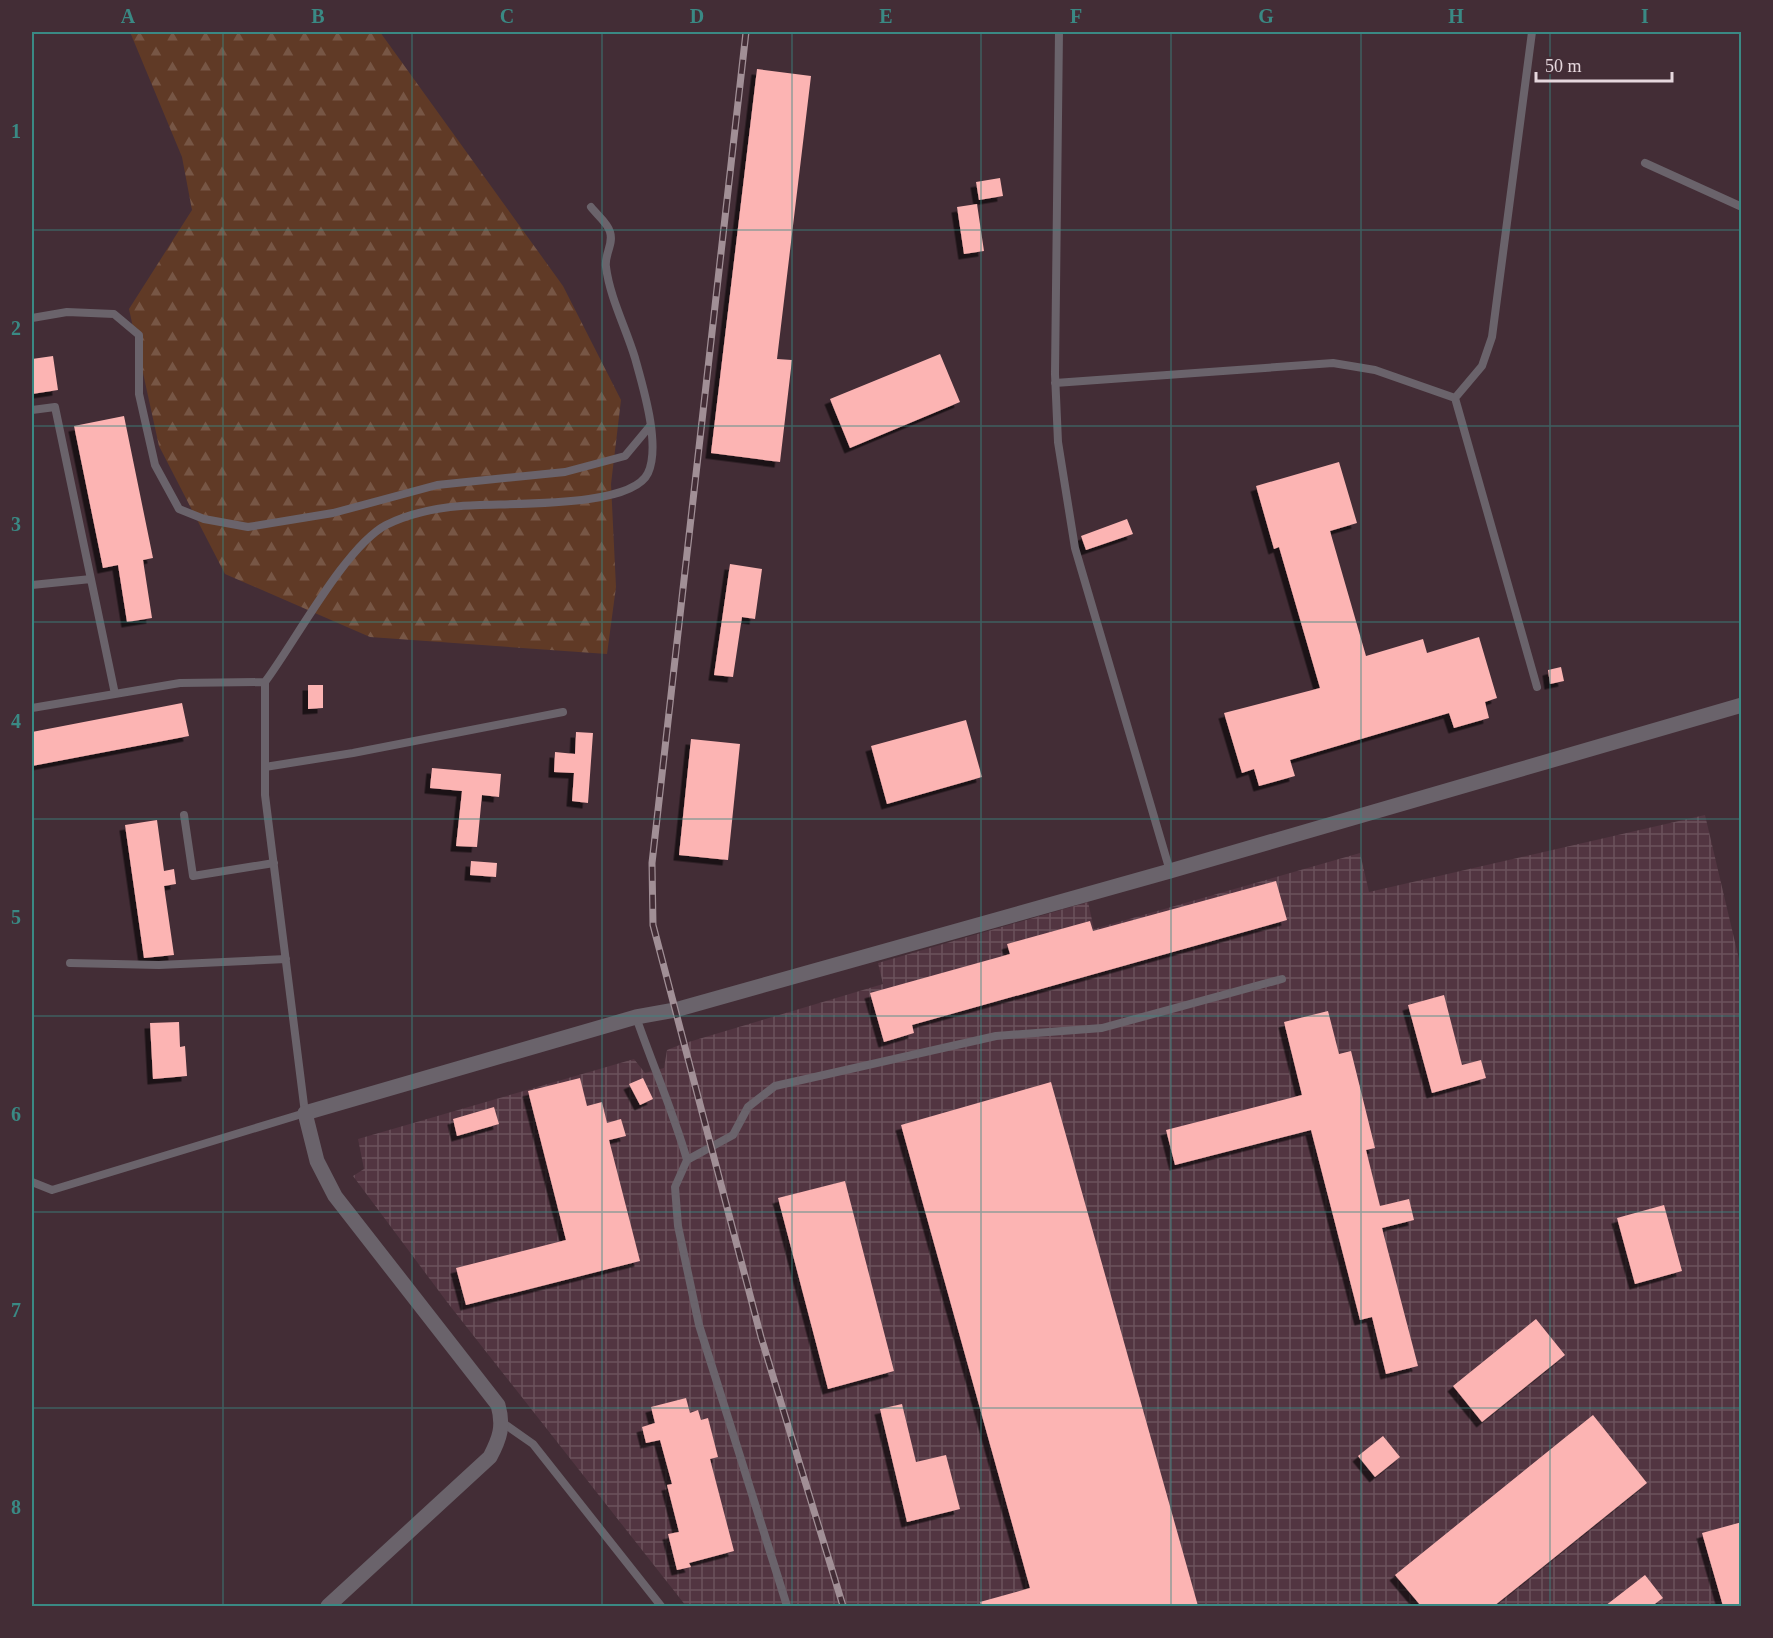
<svg xmlns="http://www.w3.org/2000/svg" width="1773" height="1638" viewBox="0 0 1773 1638" font-family="'Times New Roman',serif">
<style>
.industrial{fill:url(#industrial-grid)}
.forest{fill:url(#forest-firs)}
.building{fill:#fcb4b3;filter:url(#shadow)}
.lines{fill:none;stroke-linecap:round;stroke-linejoin:round}
.service{stroke:#6a636b;stroke-width:8}
.minor{stroke:#6a636b;stroke-width:15}
.rail-casing{stroke:#a18f96;stroke-width:7}
.rail{stroke:#432d36;stroke-width:4.5;stroke-dasharray:14;stroke-linecap:butt}
.grid{fill:none;stroke:#3a8984;stroke-width:1.5;stroke-opacity:0.55}
.neatline{fill:none;stroke:#3a8984;stroke-width:2}
.grid-label{font-size:20px;text-anchor:middle;font-weight:bold;fill:#3a8984}
</style>
<defs>
<pattern id="industrial-grid" width="8" height="8" patternUnits="userSpaceOnUse" patternTransform="scale(1.5)"><rect width="8" height="8" fill="#523541"/><path d="M0 4h8M4 0v8" fill="none" stroke="#6b525c"/></pattern>
<pattern id="forest-firs" width="22" height="20" patternUnits="userSpaceOnUse" patternTransform="scale(1.5)"><rect width="22" height="20" fill="#603a26"/><path d="M5 1l3.5 6h-7zM16 11l3.5 6h-7z" fill="#775645"/></pattern>
<filter id="shadow"><feDropShadow dx="-5.5" dy="5.5" stdDeviation="0" flood-color="#0009"/></filter>
</defs>
<rect width="100%" height="100%" fill="#432d36"/>
<path class="industrial" d="M1705 815 1742 972 1741 1606H686L447 1302 353 1176 364 1169 358 1139 634 1059 645 1073 664 1068 667 1050 682 1044 883 984 878 963 1088 902 1094 929 1360 853 1369 892Z"/>
<path class="forest" d="M130 32H380L563 286 621 400 611 484 616 587 607 654 370 637 225 574 159 446 129 309 192 210 182 157Z"/>
<path class="building" d="M757 69 811 76 777 359 792 360 780 462 711 453Z
M1000 178 1003 196 979 200 976 182Z
M977 204 984 251 964 254 957 207Z
M940 354 960 402 850 448 830 399Z
M53 356 58 390 32 394V359Z
M124 416 153 558 143 560 152 618 127 622 118 565 103 568 74 426Z
M1339 462 1357 523 1330 531 1366 656 1423 639 1427 653 1479 637 1497 698 1485 702 1489 718 1454 728 1449 713 1290 760 1295 776 1259 786 1254 769 1242 773 1224 713 1320 688 1279 547 1274 549 1256 486Z
M1127 519 1133 534 1086 550 1081 536Z
M730 564 762 569 755 619 742 617 733 677 714 675Z
M1561 667 1564 681 1550 684 1548 670Z
M308 685H323V708L308 709Z
M182 703 189 736 32 766V732Z
M966 720 982 777 887 804 871 746Z
M576 732 593 733 588 803 572 801 574 773 554 772 555 752 575 754Z
M691 739 740 744 728 860 679 855Z
M432 768 501 774 499 797 482 795 477 847 456 846 462 791 430 788Z
M157 820 164 871 174 869 176 884 164 886 174 955 144 958 125 825Z
M471 861 497 863 496 877 470 875Z
M1276 881 1287 920 912 1025 914 1033 884 1042 870 993 1010 954 1007 944 1090 921 1093 931Z
M1444 995 1462 1065 1481 1060 1486 1078 1432 1093 1408 1005Z
M1328 1011 1339 1054 1351 1051 1375 1148 1366 1150 1380 1206 1409 1199 1414 1220 1382 1228 1418 1366 1386 1374 1372 1317 1360 1320 1311 1130 1175 1165 1166 1130 1302 1095 1284 1022Z
M179 1022 180 1047 185 1046 187 1076 153 1079 150 1023Z
M580 1078 587 1106 602 1102 607 1123 621 1119 626 1136 609 1140 640 1261 466 1305 456 1268 566 1240 528 1091Z
M643 1078 653 1099 640 1105 629 1084Z
M1051 1082 1198 1606H981L980 1602 1030 1588 901 1125Z
M494 1107 499 1124 457 1136 453 1119Z
M845 1181 894 1371 828 1389 778 1198Z
M1664 1205 1682 1271 1635 1284 1617 1218Z
M1536 1319 1565 1355 1482 1422 1453 1386Z
M686 1398 690 1413 698 1410 701 1420 708 1418 718 1457 710 1459 734 1551 689 1563 691 1567 677 1570 668 1534 679 1532 667 1485 672 1484 660 1440 646 1443 642 1427 655 1423 651 1407Z
M902 1404 916 1462 946 1455 960 1509 907 1522 880 1409Z
M1593 1415 1647 1483 1494 1606H1421L1395 1575Z
M1383 1436 1400 1457 1375 1477 1358 1456Z
M1742 1522V1606H1723L1702 1533Z
M1645 1575 1663 1598 1652 1606H1605Z"/>
<g class="lines">
<path class="service" d="M1059 32 1055 374 1058 442 1075 548 1170 871
M1645 163 1742 207
M32 318 67 312 114 314 139 335V394L155 465 179 509 204 519 248 527 333 513 437 485 565 472 625 456 650 426
M1055 383 1333 363 1375 370 1455 398 1537 687
M1455 398 1482 366 1492 337 1532 32
M32 410 55 407 115 694
M32 585 91 579
M265 682C295 642 345 547 386 525 408 514 437 508 461 506 499 502 631 510 648 473 661 445 643 387 635 358 626 328 610 298 606 267 604 255 614 244 610 232 608 223 596 214 591 207
M32 708 180 683 265 682V795L305 1113 52 1190 32 1182
M265 767 353 753 563 712
M184 815 193 876 274 863
M70 963 159 965 286 959
M636 1017C653 1066 673 1111 687 1160
M503 1423 533 1444 661 1606
M787 1606 699 1325 678 1226 675 1187 687 1160 733 1135 748 1107 775 1086 996 1036 1102 1028 1282 979"/>
<path class="minor" d="M328 1606 490 1457C500 1438 504 1426 498 1405L335 1196 317 1161 305 1113 636 1017 675 1010 1170 871 1742 705"/>
<defs>
<path id="rail" d="M746 32 652 863 653 925 761 1337 843 1606"/>
</defs>
<use href="#rail" class="rail-casing"/>
<use href="#rail" class="rail"/>
</g>
<path class="grid" d="M223 32V1606M412 32V1606M602 32V1606M792 32V1606M981 32V1606M1171 32V1606M1361 32V1606M1550 32V1606M32 230H1742M32 426H1742M32 622H1742M32 819H1742M32 1016H1742M32 1212H1742M32 1408H1742"/>
<rect width="1773" height="1638" fill="none" stroke="#432d36" stroke-width="66"/>
<path d="M1536 72v9h136v-9" fill="none" stroke="#e6d7dd" stroke-width="3"/>
<text x="1545" y="72" font-size="18" fill="#e6d7dd" stroke="#432d36" stroke-width="4.5" paint-order="stroke">50 m</text>
<rect x="33" y="33" width="1707" height="1572" class="neatline"/>
<g class="grid-label">
<text x="128" y="23">A</text>
<text x="318" y="23">B</text>
<text x="507" y="23">C</text>
<text x="697" y="23">D</text>
<text x="886" y="23">E</text>
<text x="1076" y="23">F</text>
<text x="1266" y="23">G</text>
<text x="1456" y="23">H</text>
<text x="1645" y="23">I</text>
<text x="16" y="138">1</text>
<text x="16" y="335">2</text>
<text x="16" y="531">3</text>
<text x="16" y="728">4</text>
<text x="16" y="924">5</text>
<text x="16" y="1121">6</text>
<text x="16" y="1317">7</text>
<text x="16" y="1514">8</text>
</g>
</svg>
